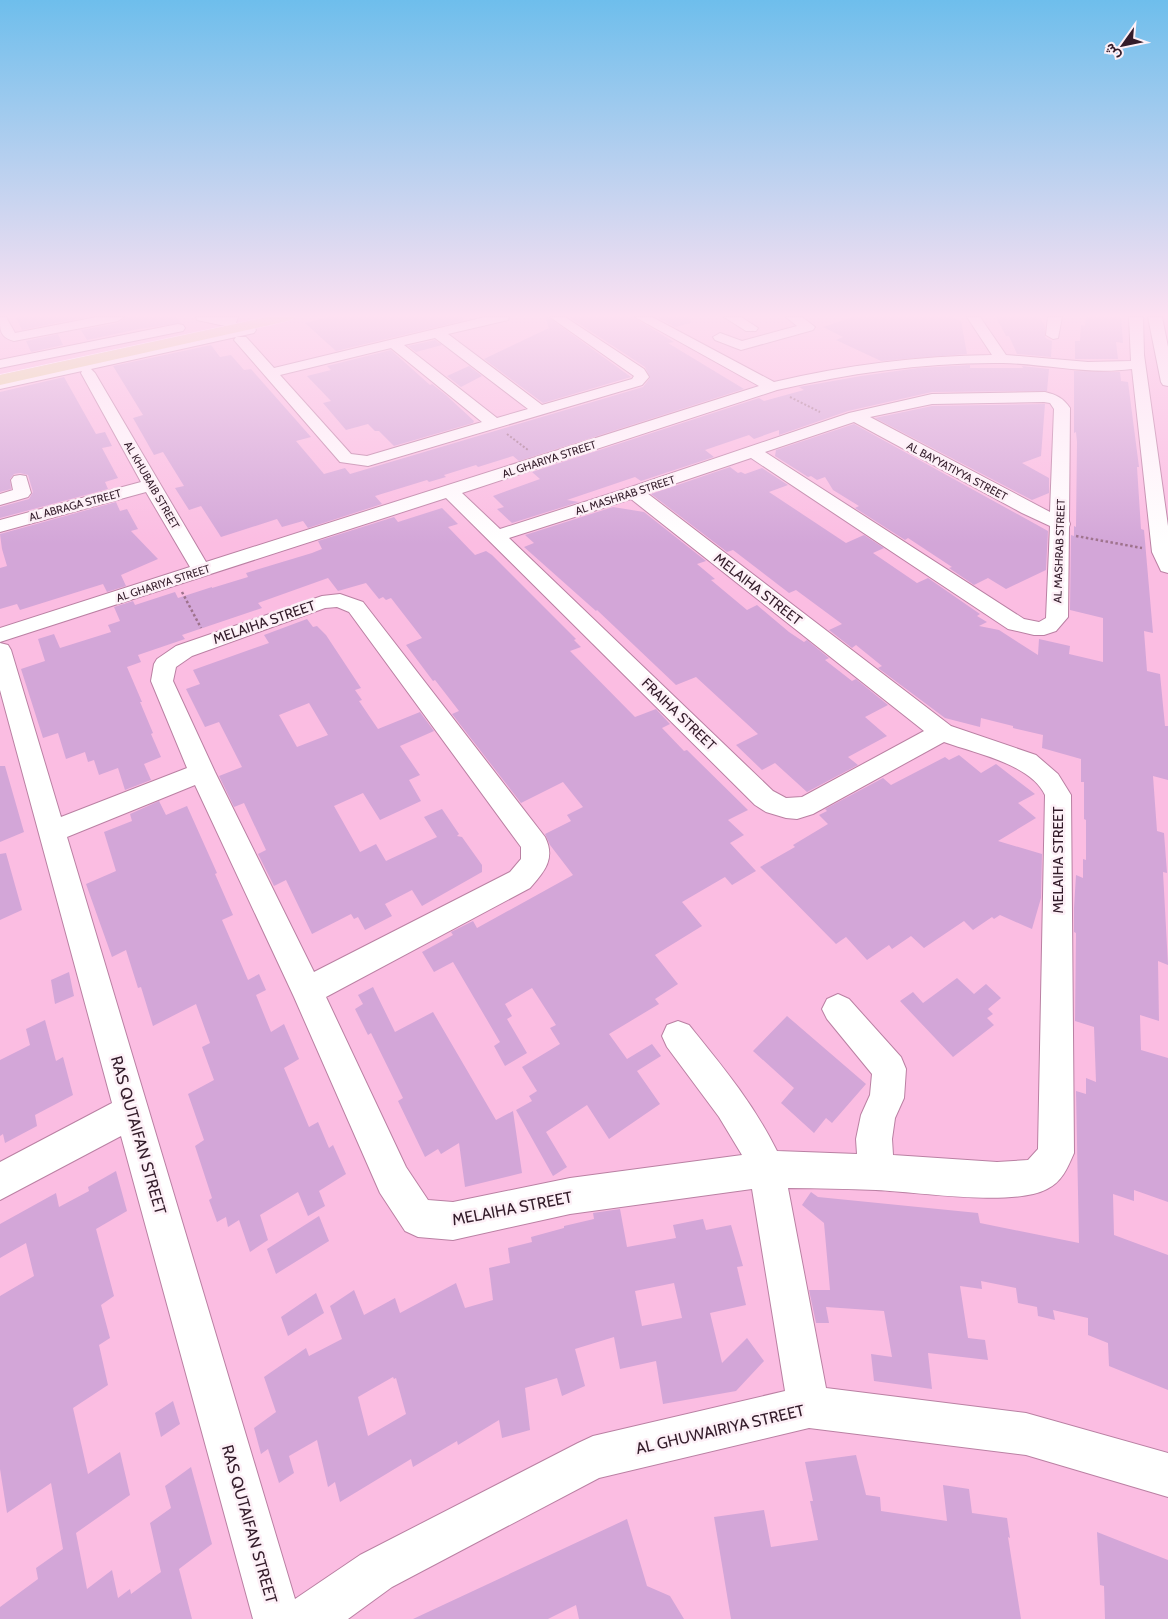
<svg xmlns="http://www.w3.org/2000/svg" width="1168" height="1619" viewBox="0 0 1168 1619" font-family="Cabin,Vazirmatn,sans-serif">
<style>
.building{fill:#d3a6d8;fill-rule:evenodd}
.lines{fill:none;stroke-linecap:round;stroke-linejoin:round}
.minor-casing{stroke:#ba80a3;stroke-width:2}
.major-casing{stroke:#fff;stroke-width:1}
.path-far1{stroke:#9e728c;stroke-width:2;stroke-dasharray:2 2;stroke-linecap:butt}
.path{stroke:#9e728c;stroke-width:2.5;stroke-dasharray:2.5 2.5;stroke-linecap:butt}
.minor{fill:#fff;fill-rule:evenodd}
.major{fill:#e4dd9c;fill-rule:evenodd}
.labels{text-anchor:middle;stroke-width:5;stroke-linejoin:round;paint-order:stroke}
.far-street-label{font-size:11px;fill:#331c2a;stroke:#fdf0f7}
.street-label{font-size:14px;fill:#331c2a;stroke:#fdf0f7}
.near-street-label{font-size:16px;fill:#331c2a;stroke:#fdf0f7}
</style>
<rect width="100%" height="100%" fill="#fbbde2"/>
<path class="building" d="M16 317H86L22 330Z
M126 317H177L181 323 139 329 87 340 81 330 118 323Z
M328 317H464L462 321 336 351 305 323Z
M545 317H548L631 377 543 403 484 359 549 328Z
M569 317H633L674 342 668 343 744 389 519 461 513 456 478 467 476 465 444 475 446 477 429 482 427 480 375 496 382 504 308 528 303 521 282 527 277 519 221 537 201 506 189 510 175 488 184 486 163 452 154 455 145 439 133 418 143 415 113 366 211 345 220 357 231 355 244 370 251 369 311 437 296 441 324 474 345 468 350 474 643 387 650 378 645 367Z
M657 317H690L691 323 675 327Z
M853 317H951L961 321 967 354 881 361 836 340 843 337 823 327Z
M996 317H1039L1045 326V337L1047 339 1052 341 1051 357 1017 354 1009 336H1006Z
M1086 317H1121L1123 343 1116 342 1118 359H1075V341H1080L1081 325 1085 326Z
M58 334 63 345 31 352 26 341Z
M435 340 442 345 416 352 408 346Z
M391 350 430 385 432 384 446 395 474 421 473 423 394 446 379 431H375L368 424 346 430 323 403 331 401 307 376 331 370 327 366Z
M970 365V368H1023L1022 366 1049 369 1047 391 932 392 848 411 779 435V430L754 439 749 435 705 450 714 457 641 481 635 477 567 500 579 502 512 523 497 509 504 507 493 496 540 479 532 472 759 398 764 401 804 390 799 387 861 376 918 368Z
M469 366 482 376 461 387 447 376Z
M1074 371 1120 372 1121 381 1128 382 1139 467H1137L1141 529 1144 530 1153 633 1144 631 1147 671 1160 674 1165 726H1168V780L1153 776 1157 831 1164 833 1167 873 1163 872 1168 965 1158 961 1159 1021 1140 1015 1141 1050 1168 1058V1202L1134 1190V1201L1113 1194 1114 1235 1168 1255V1390L1109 1366 1108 1343 1088 1335V1318L1053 1310 1055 1320 1038 1316 1037 1307 1018 1303 1016 1288 981 1281 982 1289 960 1286 968 1338 985 1340 988 1360 928 1353 932 1389 874 1381 871 1354 892 1357 884 1311 826 1307 829 1323H816L809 1290H830L824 1223 802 1205 811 1192 818 1197 978 1213 980 1223 1079 1243 1076 1091 1086 1094V1078L1096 1082 1094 1027 1075 1021 1076 933 1074 932V908L1076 875 1083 878V859L1086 860V820L1084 819V782H1081V759L1042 748 1043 735 1013 728V726L981 718 980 727 945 718 878 668 882 666 856 645 852 648 829 630 842 624 796 590 789 593 733 550 727 552 651 494 730 467 738 473 741 472 745 474 762 468 788 485 769 492 846 543 864 535 884 548 873 553 917 583 928 578 980 614 977 616 987 622 979 626 999 630 1038 655 1039 639 1070 646 1069 654 1103 662V618L1070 610 1071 535 1074 536V526L1076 527 1077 442 1076 432 1074 433Z
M64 377 96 434 105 432 112 446 102 448 118 478 105 482 108 489 0 518V507L29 499 33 492 28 475 20 473 14 474 10 479 11 489 0 492V392Z
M1045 404 1041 456 1022 463 1049 478V493L1032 500 875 418 932 406Z
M854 424 1048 531 1046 570 1006 589 988 578 974 585 949 568 952 567 908 538 905 540 855 508 859 506 833 490 825 477 817 480 811 476 808 477 775 456 776 450Z
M116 502 120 511 127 509 138 529 131 531 158 559 121 575 126 586 107 592 103 584 20 610 17 604 0 609V568L7 566 2 549 0 534Z
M613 507 644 512 706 561 697 564 715 579 711 580 747 610 757 605 789 632 804 642 807 640 829 658 825 660 852 681 856 679 888 705 865 717 887 736 848 757 858 765 807 792 775 763 762 770 736 745 758 734 696 677 676 685 597 610 596 611 524 547 534 543 525 535Z
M442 508 458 524 448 527 475 555 486 551 492 555 576 639 574 640 581 647 570 651 635 717 656 709 670 724 662 728 684 751 687 750 748 810 728 820 744 835 730 843 756 871 732 885 725 877 682 902 702 926 655 955 678 984 655 999 659 1004 609 1034 627 1059 652 1044 661 1056 637 1071 660 1104 609 1139 587 1105 546 1132 567 1167 553 1176 516 1110 532 1101 529 1096 537 1091 522 1067 560 1044 550 1028 556 1025 532 988 505 1004 512 1016 507 1019 527 1053 505 1066 494 1046 500 1042 453 962 434 972 422 952 453 935 451 932 473 921 477 928 573 875 550 845 545 834 571 821 567 815 583 807 563 782 521 803 452 714 459 711 435 680 433 681 406 645 422 638 391 598 386 600 383 597 379 599 366 583 338 591 328 578 258 603 262 608 182 635 185 639 138 655 141 662 127 667 142 702H140L153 733 151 734 161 757 144 764 151 780 125 790 118 768 99 775 94 760 88 762 85 752 66 759 58 733 43 738 21 669 45 661 38 639 54 634 60 648 111 632 108 625 120 621 114 607 133 601 135 605 175 592 178 598 212 587V588L248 577 246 573 312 553 322 549 318 541 394 517 398 522Z
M307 619 313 627 317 626 326 635 361 688 355 690 362 700 359 701 378 729 420 712 434 731 400 746 420 775 409 780 421 801 380 820 363 793 334 806 360 852 376 844 386 861 437 837 424 817 442 809 459 834 457 836 462 837 482 865V872L422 906 412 890 385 904 392 916 365 930 358 917 354 919 351 914 312 934 286 880 274 886 258 854 266 850 244 803 234 807 219 776 242 767 219 722 205 727 186 689 200 684 193 670 269 643 264 635ZM309 703 328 735 297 747 279 715Z
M959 755 981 773 996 764 1035 794 1018 803 1036 818 998 841 1042 854 1041 898 1032 929 1000 915 994 919 992 917 973 930 964 921 924 948 911 936 892 949 889 945 867 960 846 937 836 944 760 867 795 847 793 845 828 824 819 815 827 811 825 809 883 778 891 785 945 757 949 760Z
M0 766H5L24 832 0 842Z
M159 801 166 815 187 806 217 873 215 874 233 915 222 920 248 980 259 974 266 990 256 995 271 1032 284 1024 299 1059 284 1068 309 1127 318 1122 329 1148 333 1145 346 1174 319 1191 325 1206 308 1216 298 1192 260 1215 268 1240 250 1252 239 1220 228 1227 226 1217 217 1222 209 1200 212 1198 195 1146 204 1140 188 1094 214 1080 202 1047 210 1043 196 1004 153 1026 141 987 138 988 126 950 112 957 86 884 116 871 104 832 132 821 130 814Z
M6 853 22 910 0 920V854Z
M69 972 74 996 55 1004 51 980Z
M957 978 974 994 986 984 1001 998 988 1009 993 1014 987 1018 994 1025 953 1057 900 1001 913 992 923 1003Z
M373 987 395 1032 433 1012 496 1120 513 1111 522 1173 465 1187 459 1143 441 1154 438 1149 425 1157 398 1101 403 1098 371 1033 368 1035 355 1009 363 1004 358 995Z
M787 1016 866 1084 832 1123 826 1118 814 1133 781 1103 794 1088 753 1051Z
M45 1020 56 1061 63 1057 73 1095 35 1115 37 1126 5 1143 3 1134 0 1136V1060L30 1045 26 1029Z
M116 1171 127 1211 96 1229 114 1296 101 1305 110 1338 99 1345 108 1385 73 1408 88 1474 120 1452 130 1495 76 1533 87 1589 112 1570 118 1598 130 1589 131 1594 161 1572 150 1523 171 1508 165 1486 191 1467 212 1544 179 1569 192 1619H0V1607L38 1579 36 1568 63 1549 51 1483 7 1513 0 1469V1296L34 1276 26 1243 0 1258V1224L56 1193 59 1207 89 1191 88 1187Z
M620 1209 627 1247 676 1238 673 1225 703 1219 706 1230 731 1225 743 1266 737 1267 746 1305 710 1313 722 1363 747 1338 764 1361 736 1391 663 1404 656 1361 620 1369 614 1337 575 1349 585 1386 562 1396 557 1378 525 1388 530 1430 502 1438 499 1420 458 1445 457 1441 413 1467 411 1459 340 1502 335 1482 328 1487 317 1440 289 1456 294 1473 279 1483 268 1449 261 1454 254 1428 276 1412 264 1377 306 1348 309 1356 342 1339 330 1306 354 1290 364 1315 395 1298 400 1313 456 1283 465 1308 493 1300 489 1268 510 1263 508 1248 532 1242 531 1237 564 1228V1226L594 1219 593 1213ZM674 1283 682 1318 642 1326 635 1291ZM393 1377 394 1379 396 1378 406 1414 368 1436 358 1397Z
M319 1216 329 1241 276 1274 267 1249Z
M316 1293 324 1313 288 1336 281 1317Z
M173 1401 180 1424 161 1437 155 1413Z
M856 1455 866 1495 880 1497 881 1511 947 1521 943 1485 969 1489 972 1513 1007 1518 1010 1538 1008 1537 1021 1619H731L714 1517 764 1510 771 1547 818 1540 810 1501H813L805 1462Z
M627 1519 647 1586 670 1596 684 1619H579L576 1605 548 1619H413Z
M1097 1532 1168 1560V1619H1105L1104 1586 1100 1585Z"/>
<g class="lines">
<defs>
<path id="minor" d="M0 317H6L15 333 97 317H124L118 321 14 341C0 337 0 331 0 317Z
M196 317H238L235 326 230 327 197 320Z
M485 317H509L508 320 448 334 542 405 632 379 634 376 550 317H565L644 369 649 377 642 385 368 466 340 462 234 340 236 337H246L274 368ZM435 338 528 409 497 418 404 345ZM391 348 482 422 367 456 351 454 280 375Z
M635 317H652L774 382C846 365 918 356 992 355L967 317H980L1006 355 1088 362 1131 361 1129 317H1143L1144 355 1168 526V573L1161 571 1152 552 1132 369C1088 375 1046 364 1003 363 927 362 850 373 777 390L462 493 500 529 628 488 849 413 932 394 1045 392C1057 395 1063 398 1070 408L1069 521 1070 524 1069 527 1068 617 1056 631 1044 635H1034L1008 629 751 458 647 493 951 726 1036 755 1058 774 1071 795 1074 1153C1068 1167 1062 1182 1047 1189 1013 1207 918 1192 876 1190 847 1189 818 1188 788 1188L826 1388 1026 1413 1168 1453V1497L1026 1455 809 1428 599 1478 392 1587 348 1619H253L121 1136 0 1200V1162L112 1103 0 690V643L8 645 11 650 61 817 187 768 151 681 154 664 157 659 176 646 322 596 340 594 363 602 545 837C556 859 544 872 530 888L326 997 406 1167 428 1200 453 1202 570 1178 742 1155 719 1117 667 1047 662 1036 667 1025 678 1021 689 1025C723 1067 753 1103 777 1151L857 1154 856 1139 861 1115 870 1095 872 1074 827 1019 822 1009 827 999 838 994 849 999 901 1057 906 1069 904 1098 895 1118 892 1139 893 1155 997 1162 1028 1160 1038 1149 1045 795C1031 764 974 753 944 742L813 814 797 819 786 818 766 812 755 805 446 498 0 642V628L190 567 146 492 0 532V520L141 482 81 373 82 371 0 389V381L249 326 254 327 256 330 254 333 91 369 95 373 206 562 759 386ZM1044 402 1050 403 1054 409 1050 512 870 417 932 404ZM854 422 1022 513 1050 526 1046 618 1039 622 1024 619 765 452ZM631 499 924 731 802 797 786 798 773 791 509 538ZM337 607 349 612 521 847V859L510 872 314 972 215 772 173 681 176 667 192 656 325 608ZM195 785 294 997 380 1193 405 1231 418 1237 453 1240 570 1214 752 1189 785 1391 593 1436 578 1443 360 1555 295 1599 67 837Z
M724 317H741L758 328 756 331H746Z
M786 317H802L815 327 813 330 741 350 715 340 713 337 720 333 742 341 797 326Z
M1048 317H1062L1058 338 1053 339 1046 335Z
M1148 317H1162L1168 347V386L1163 385 1161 382Z
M178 324 183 325 185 328 183 331 0 368V360Z
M20 475 26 476 31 493 28 497 0 505V494L13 490 11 480 14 476Z"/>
<path id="major" d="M267 317H295L288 321 0 385V375Z"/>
</defs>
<use href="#minor" class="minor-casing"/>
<use href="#major" class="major-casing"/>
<path class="path-far1" d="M790 397 820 412
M507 434 528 450"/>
<path class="path" d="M1076 536 1142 548
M182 592 201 628"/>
<use href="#minor" class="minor"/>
<use href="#major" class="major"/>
</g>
<linearGradient id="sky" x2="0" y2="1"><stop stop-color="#6ebeec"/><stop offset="0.58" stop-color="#fde1f2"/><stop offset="1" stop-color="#fde1f2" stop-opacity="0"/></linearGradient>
<rect width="1168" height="544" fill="url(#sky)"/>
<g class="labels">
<g class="far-street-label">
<text transform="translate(549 459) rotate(-18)" y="4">AL GHARIYA STREET</text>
<text transform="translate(957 471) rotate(28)" y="4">AL BAYYATIYYA STREET</text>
<text transform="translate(152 485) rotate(60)" y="4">AL KHUBAIB STREET</text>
<text transform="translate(625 495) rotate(-18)" y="4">AL MASHRAB STREET</text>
<text transform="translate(75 505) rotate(-15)" y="4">AL ABRAGA STREET</text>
<text transform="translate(1059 551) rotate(-88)" y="4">AL MASHRAB STREET</text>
<text transform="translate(163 583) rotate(-18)" y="4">AL GHARIYA STREET</text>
</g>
<g class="street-label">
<text transform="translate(758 589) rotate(38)" y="5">MELAIHA STREET</text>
<text transform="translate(264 622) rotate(-19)" y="5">MELAIHA STREET</text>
<text transform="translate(679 714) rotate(44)" y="5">FRAIHA STREET</text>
<text transform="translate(1058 860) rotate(-90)" y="5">MELAIHA STREET</text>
</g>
<g class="near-street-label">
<text transform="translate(139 1135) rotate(74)" y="6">RAS QUTAIFAN STREET</text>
<text transform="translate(512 1208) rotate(-11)" y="6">MELAIHA STREET</text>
<text transform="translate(720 1429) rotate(-13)" y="6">AL GHUWAIRIYA STREET</text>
<text transform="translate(250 1524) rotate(74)" y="6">RAS QUTAIFAN STREET</text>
</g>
</g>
<g transform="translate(1123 45) rotate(237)" stroke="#fdf0f7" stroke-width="4" paint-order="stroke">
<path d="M0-4L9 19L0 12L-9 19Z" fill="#331c2a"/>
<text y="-8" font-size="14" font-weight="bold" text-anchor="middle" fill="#331c2a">ش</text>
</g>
</svg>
